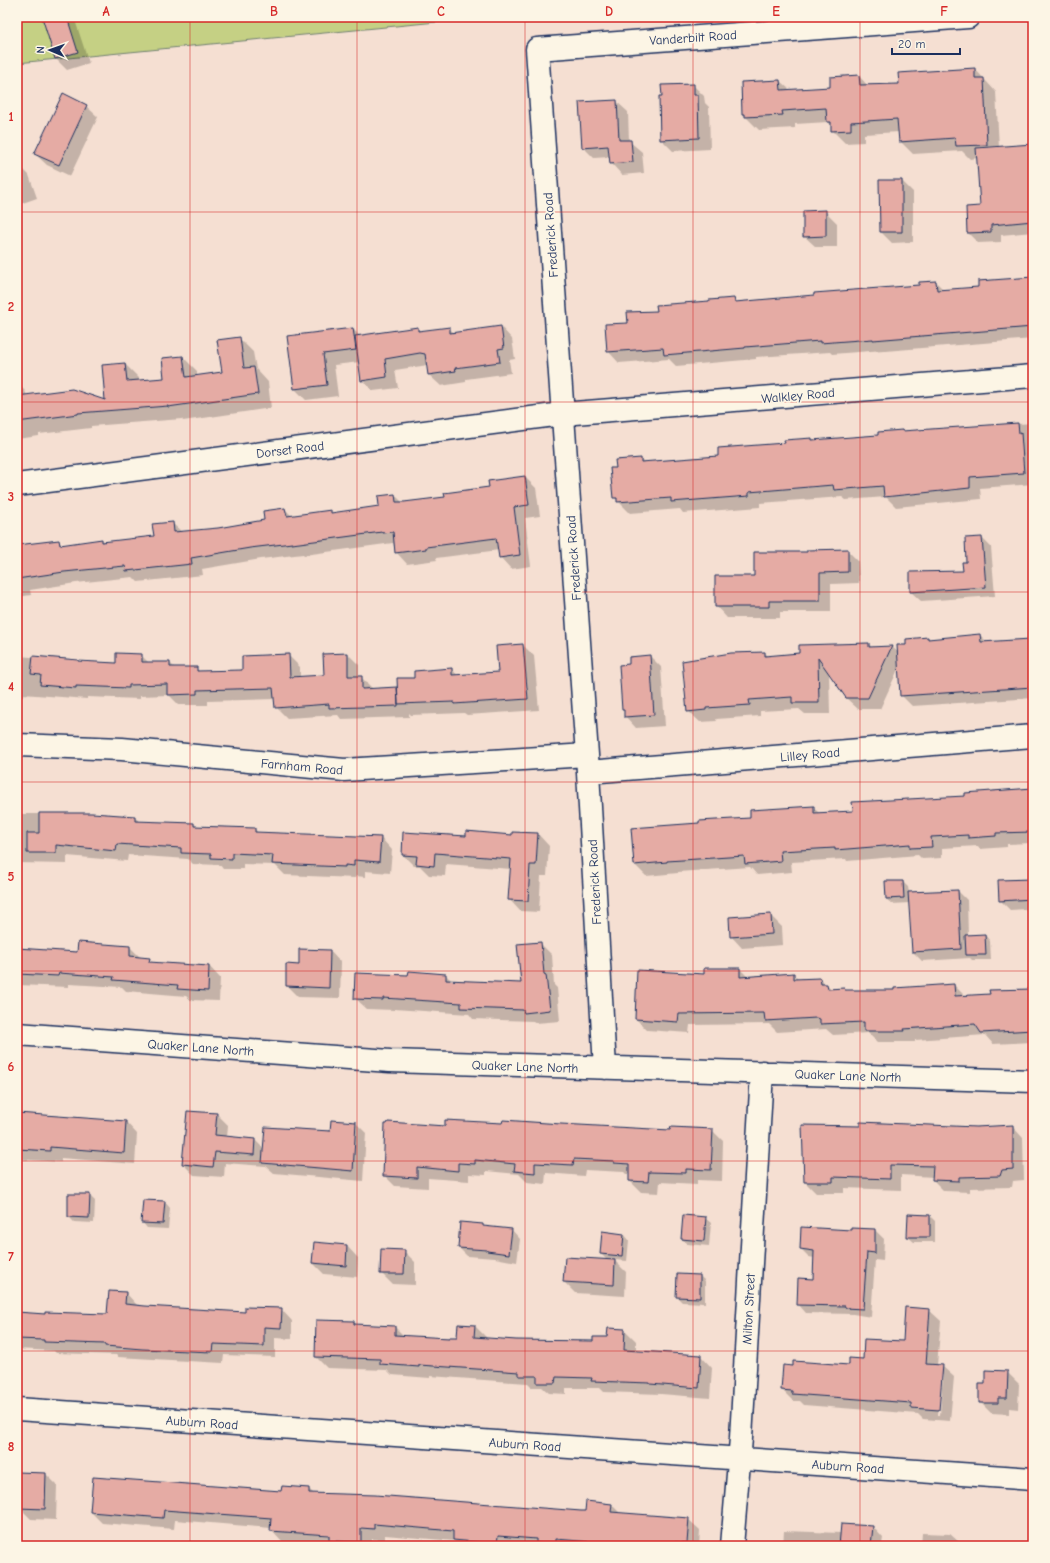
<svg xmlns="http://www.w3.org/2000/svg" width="1050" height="1563" viewBox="0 0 1050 1563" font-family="'Comic Neue',sans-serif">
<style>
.green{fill:#c5d084;stroke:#708071}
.shadow{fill:#0003;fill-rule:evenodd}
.building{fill:#e5aba4;stroke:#1b2f5e}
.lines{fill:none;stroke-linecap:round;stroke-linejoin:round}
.minor-casing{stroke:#1b2f5e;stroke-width:25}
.minor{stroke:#fcf5e5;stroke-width:22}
.grid{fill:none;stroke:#d62828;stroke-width:1;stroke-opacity:0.55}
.labels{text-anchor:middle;stroke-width:3.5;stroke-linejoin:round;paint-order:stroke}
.street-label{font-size:13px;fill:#1b2f5e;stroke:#fcf5e5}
.neatline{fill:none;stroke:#d62828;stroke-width:1.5}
.grid-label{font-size:13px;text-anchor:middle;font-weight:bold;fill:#d62828}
</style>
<rect width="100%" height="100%" fill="#f5dfd2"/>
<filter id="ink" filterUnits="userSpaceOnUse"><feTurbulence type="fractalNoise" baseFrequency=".025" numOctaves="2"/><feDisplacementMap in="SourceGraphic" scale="8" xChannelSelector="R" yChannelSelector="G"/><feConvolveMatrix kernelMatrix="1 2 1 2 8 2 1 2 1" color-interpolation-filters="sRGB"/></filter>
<g filter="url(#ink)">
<path class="green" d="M17 17H488L17 63Z"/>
<path class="shadow" d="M43 17H74L89 63 67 70 56 59Z
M975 69 996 92 999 148 1033 145V232L1001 235V242L978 243 968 233 981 207 978 158 970 159 962 151 913 154 900 141 899 132 864 134V142L845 143 832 130V126L828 122 795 124V128L759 130 743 114 780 81 790 90 832 88 859 76 868 86 900 85Z
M693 85 704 96 705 103 709 107 710 149 673 151 661 139Z
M616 101 628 112 629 141 642 152 644 173 622 175 611 163 610 157 594 158 583 147Z
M86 106 98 117 70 176 47 165 35 154Z
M17 164H18L29 175 37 198 17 205Z
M902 181 913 192V242L892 243 880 231Z
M825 211 837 223V247H816L804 236Z
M1030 274H1033V339L885 351 884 350 832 354 830 352 756 357V359L676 366 669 359 619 363 608 351 629 324 658 312 734 299 738 303 920 285 936 282 945 291 979 288 1031 278Z
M501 327 512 339 515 359 509 360 511 373 466 379V382L441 386 429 375 428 365 395 370 398 388 373 391 362 380 360 362 334 365 338 396 306 400 295 389 288 337 353 329 360 336 417 328 421 331 449 328 455 334Z
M239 338 253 352 256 369 268 382 271 408 183 421 182 419 91 426V428L39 434V436L17 439V383L25 391 27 396 106 402 125 364 139 378V381L165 379 183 357 197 371V376L223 373Z
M1033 423V484L980 488 981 499 896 507 886 497 846 500 842 497 760 503V507L683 513 680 509 630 513 614 497 617 469 641 459 645 463 719 457 811 439 813 441 879 436 902 432Z
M525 477 536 488 540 516 525 518 531 566 511 569 500 557 499 550 436 558 437 560 407 564 396 552 393 543 304 555 303 554 261 559 202 569 203 575 138 582 133 577 76 583 30 590 31 595 17 597V555L58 541 64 546 102 540 104 542 155 537 172 523 182 532 219 529 265 521 285 509 292 516 330 511 333 514 380 507 395 495 403 503 446 498 490 488Z
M982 538 991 547 995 596 921 601 911 592 964 572 967 563Z
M847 550 858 561 859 583 831 584V612H780V618H727L716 606 755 577 808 553Z
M980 635 988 643 1033 640V698L912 706 901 695 900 665 880 709H858L846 698 829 672 830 714H805L799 709 760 711V716L716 719 717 721 700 722 688 711 765 653 768 656 800 654 869 644 872 648 892 647 899 653 907 646 928 638 930 640Z
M523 645 534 656 539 710 467 715 464 713 411 715 409 713V717L341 719 338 715 287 718 276 707 275 699 208 701V705H179L169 695 140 696V699L87 697V699L23 694V697H17V654L19 656 78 661 79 662 117 664 141 655 149 663H170L175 668H196L200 672 243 671 288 655 300 667V677L325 675 348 654 359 665V677H361L373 689 397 688 399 690 415 679 452 669 458 676 499 673Z
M650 656 661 667 665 726 636 728 625 716V712L623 710 620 666 630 665Z
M1017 789H1033V843L1007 844V847L980 849 978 846 942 848V858L922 859 918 855 847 861 846 859 791 862 792 872 757 875 750 867 678 872V873L646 876 635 865 751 819 813 807 820 814 854 812 1017 790Z
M17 814H92L135 817 140 822 194 824 198 827 255 829 258 833 381 838 392 850 390 873 365 871V877L356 876 355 878 285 875 275 865 243 864V869H223L220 865 193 864 188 859 128 855 127 861 67 856V864L17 863Z
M538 834 549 846 547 876H541L539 912 520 911 509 899 511 869 446 864 445 876 429 875 420 866H414L403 855 467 838Z
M1033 880V912L1029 913 1025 909 1010 910 1000 900Z
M903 882 908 887 909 893 958 891 967 900 968 936 985 935 990 941 991 960H972L970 958 922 961 913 952 910 903 892 904 886 899Z
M770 915 782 927 783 945 742 948 731 936Z
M540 943 552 955 554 985 557 988 560 1021 536 1023 533 1021 473 1019 469 1014 394 1009V1010L367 1009 355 998 409 976 410 972 446 975 453 982 522 984Z
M79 944 130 947 141 958 149 959 153 963 209 966 220 978 219 1001 190 1000 186 996 126 991 122 987 69 984V987L17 985V949L78 953Z
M330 951 341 963 340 998 298 997 287 986 300 966Z
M740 969 748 977 793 974 799 980 820 979 832 989H844L846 991H895L954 985 965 996 1033 990V1042L993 1044 985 1035 915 1040V1042H877L868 1033 833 1035 826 1029 777 1032 769 1024 690 1025 689 1033 647 1030 636 1019 705 975Z
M17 1114 126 1122 137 1134 135 1164 61 1158V1162L17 1159Z
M217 1114 228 1125 227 1138 255 1140 264 1149 331 1132 356 1123 366 1133 363 1181 274 1173 266 1166 225 1163 224 1177 194 1175 183 1164Z
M1012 1126 1023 1138 1024 1180 1013 1181 1012 1187 970 1188V1192L944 1191 933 1180V1177L901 1175V1190L844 1188V1193H816L804 1181 976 1128Z
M446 1127 671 1131 712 1130 723 1141 722 1181 697 1180V1184L660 1182 659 1193 641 1192 630 1181V1174H626L624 1172 585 1170 584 1176 546 1173 545 1184 527 1182 519 1174 486 1171V1175L469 1174V1181L428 1178V1188L395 1186 384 1175Z
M69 1195H89L95 1201 94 1223 74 1222 69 1217Z
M165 1202 170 1208 168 1229 147 1228 142 1222Z
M930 1216 935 1221V1242H914L908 1237Z
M705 1218 711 1223 709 1246 687 1244 682 1239Z
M482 1225 485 1227 512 1230 520 1239 517 1262 495 1258 467 1256 459 1248Z
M852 1229 875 1230 884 1239 883 1261 875 1260 871 1317 853 1314 806 1313 798 1304 814 1280 815 1258 809 1257 801 1249 852 1231Z
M624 1234 629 1240 627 1261 614 1260 626 1272 625 1296 575 1293 564 1282 607 1260 601 1254Z
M347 1246 358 1258 357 1277 324 1274 313 1263Z
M404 1251 415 1262V1285L392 1284 381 1273Z
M678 1275 700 1276 705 1281V1303L682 1302 677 1297Z
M17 1284 19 1286 17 1314 46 1315H108L126 1293 137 1305V1306L246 1313 281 1309 292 1321V1339L275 1338V1357L224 1355 223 1363 118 1357 116 1355 56 1353 54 1351 17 1349Z
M929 1310 941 1321 937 1365 942 1366 954 1377 950 1421 923 1419 918 1414 804 1405 800 1401H793L782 1390 794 1367 850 1366 904 1342ZM941 1375H943L940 1415H938Z
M354 1322 357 1325 395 1327 404 1336 458 1338 475 1326 486 1337V1339L594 1342 608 1338 625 1330 636 1341V1352L701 1356 712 1368 710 1398 661 1394 604 1392 600 1388H566V1394L549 1393 542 1387H531L527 1383 430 1376V1378L392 1375 387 1370 327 1368 316 1357Z
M1008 1373 1019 1384 1018 1409 1009 1408V1414L991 1413 980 1402Z
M17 1473 46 1474 57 1485 56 1520 31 1519 19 1507 20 1504 17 1502Z
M309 1489 314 1494 581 1512 612 1505 621 1514 688 1519 700 1530 699 1546H460L454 1541 385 1535V1540L372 1539V1546H336L282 1542 271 1530V1528L175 1520 174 1529 102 1523 91 1512Z
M873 1527 883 1538 882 1544 884 1546H783L784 1531 841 1533Z
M922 1533 950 1534 959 1542 1012 1546H921Z"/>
<path class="building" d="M42 17H67L78 52 55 59Z
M975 68V78H984L987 145 956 146 955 138 899 142 897 119 851 122V130L831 131V122H827L826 108 782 111 783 115 745 117V114H742L741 82 780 80 781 90 830 87V77L859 75 860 85 899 84 898 73Z
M694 84V95H698L699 138 660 140 659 96H662L661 85Z
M63 93 87 105 59 165 34 154Z
M617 100 619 140H631L633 162 610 164 608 146 582 148 579 102Z
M1033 144V221L991 225V232L967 233 966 207 980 206 976 148Z
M879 180H902V232H880Z
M826 210V236L803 237V211Z
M1033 277V327L873 340V339L820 343V341L745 347V348L664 355 663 348 607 352 605 324 628 323 627 312 657 311 656 305 709 301V300L734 298 735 302 814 295V293L919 285V282L936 281 937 290 978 287V281Z
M501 326 504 348 498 349 500 362 455 368 456 371 428 375 425 354 420 353 385 359 387 377 361 381 355 336 418 327V331L450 327V333Z
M353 328 356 350 323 354 327 385 294 389 287 336Z
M240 337 244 368 254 367 258 394 168 407V406L78 413V414L17 422V396L72 389 105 400 102 365 125 363 127 381 164 378 162 358 183 356 186 377 222 372 217 340Z
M1018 423 1019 434 1021 433 1024 473 970 477V488L884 497 883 486 834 490 833 485 749 492V496L671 502V498L617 502V498H613L610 468H616L615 460 641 458V462L718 456V448L785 443 784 440 812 438V440L878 435V432L902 430V431Z
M525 476 529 505 514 507 520 555 499 558 496 538 426 547V549L395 553 393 532 382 533V532L292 544V543L250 548 191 558 192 564 126 571 125 566 64 572 17 579V545L59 540 60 545 102 539V542L154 536 152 524 173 522 174 532 218 528 264 520 263 511 285 508 287 516 331 510V513L379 506 378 496 395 494 396 502H404L445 497 444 493 489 487 488 481Z
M982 537 986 587 910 592V572L963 571 962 562H966L965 538Z
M848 549V572L820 573V601H769V607H715V576H754V552H807V550Z
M980 634 981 642 1031 639 1033 687 900 696 897 645H906V639L928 637V639Z
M869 643V647L892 646 868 698H846L818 658 819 703H792V697L749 700 750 705 706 708V710L687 712 682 661 731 653 765 652V656L799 653V645Z
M523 644 528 699 454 704V702L398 704 397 678H414V671L452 668V675L498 672 496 646Z
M116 653 142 654V662H170V667H197V671L242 670V656L289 654 290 677 324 675 323 654 348 653V676H362V689L397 687 398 706 329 708V704L275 708 273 688 197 690V694L167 695V684L129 685V688L76 686V688L40 685 41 675 31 674 33 656 78 660V661L116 663Z
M650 655 654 715 624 717V710H622L619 665 629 664V657Z
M1033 788V832L996 833V836L968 838V835L931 837 932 847 910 848V844L835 850V848L780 851 781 861 745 864 744 856 667 861V862L634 865 631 828 699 823V821L750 818V810L814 806V813L853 811 852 802 965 796V793Z
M39 813H92L135 816V821L194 823V826L255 828V832L381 837 379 862 354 860V866L345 865V867L272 864 273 855 232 853V859L211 858V854L181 853V848L117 844 116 851 56 845V853H27V833H39Z
M466 831 512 835V832L538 833 536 865H530L528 901 508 900 511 859 435 853 434 866 416 864 417 856 402 855 403 832 466 836Z
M1033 879V899L999 901 998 880Z
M885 881H903L904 898 886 899Z
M958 890 961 949 912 952 908 892Z
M771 914 772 934 730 937 729 917Z
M985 934 986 955H966L965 935Z
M78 942 130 946V956L150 958 149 962 209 966 208 991 177 989 178 985 113 980 114 977 59 973 58 976 17 974V948L77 952Z
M541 942 544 974 546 975 550 1010 524 1013 523 1010 461 1008V1003L383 998V1000L354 999 355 973 408 975 409 971 446 974V980L521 983 517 944Z
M299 949 330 950 329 988 286 986V964L299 965Z
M704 968H740V977L794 973V979L820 978 821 984H827L828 989 844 988 845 990H894V988L954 984 955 996 990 994 989 990 1033 989V1030L981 1033 975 1024 904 1029 905 1031H864V1022L820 1024V1019L816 1018 765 1021 764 1013 679 1014 678 1022 635 1019 637 970 704 974Z
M187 1111 217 1113 215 1135 255 1139 254 1155 215 1152 213 1167 182 1164Z
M17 1113 126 1121 124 1153 50 1147V1151L17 1149Z
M331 1120 356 1122 353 1171 262 1163 265 1127 330 1131Z
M445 1120 502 1123 503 1120 561 1124 670 1130 671 1127 713 1129 711 1170 686 1169V1173L649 1172 648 1182 629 1181V1164L614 1163V1161L574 1159 573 1165 535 1163V1173L514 1171 515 1164 475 1160V1164L458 1163V1171L417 1167V1178L383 1176 385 1124H387L388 1122 445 1126Z
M860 1122 976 1127 1013 1125V1169L1002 1170 1000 1176 959 1177V1181L932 1180 933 1166 890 1165V1179L833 1177V1182H804L802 1125 860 1126Z
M68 1194H90L89 1218 68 1217Z
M143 1200 165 1201 163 1224 141 1223Z
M908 1214 930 1215V1237H907Z
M683 1215 706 1217 704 1241 681 1239Z
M460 1222 483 1224V1226L512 1229 509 1254 487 1251V1250L458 1248Z
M801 1227 851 1230V1228L875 1229V1253L867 1252 863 1309 845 1308V1306L797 1305 798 1278 813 1279 814 1251 800 1249Z
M602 1231 624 1234 622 1256 600 1254Z
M314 1242 347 1245 346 1266 312 1263Z
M381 1249 405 1250 404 1274H380Z
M565 1257 615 1260 614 1285 563 1282Z
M677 1274 700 1275V1298L676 1297Z
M109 1291 126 1292 125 1304 145 1306 245 1312V1307L282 1308 281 1328 264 1327V1346L213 1344 212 1352 142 1349 105 1346V1344L44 1342V1340L17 1339V1312L45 1314V1312L107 1314Z
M905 1307 930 1309 926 1364 943 1365 939 1410 911 1408V1403L792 1394V1391L781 1390 783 1365 793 1366V1361L849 1365V1358L863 1359 864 1339 903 1341Z
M316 1320 354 1321V1324L395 1326V1335L449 1338V1337H457L458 1324 475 1325 474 1337 516 1340 593 1341V1337H607L608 1328 625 1329 624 1350 701 1355 699 1388 650 1384V1383L591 1381 592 1378 556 1377 555 1383H537V1376H519V1372L419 1365V1367L380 1364V1359L315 1357Z
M985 1370 1008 1371 1007 1398H998V1403H979V1384H985Z
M17 1472 46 1473 45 1509 18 1508Z
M93 1477 281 1491 282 1486 309 1488V1493L375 1495 581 1511H585L586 1501 612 1504 611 1512 689 1518 687 1543 674 1542V1546H667L615 1542V1544L556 1539V1545L536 1543V1539L498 1536 497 1544 453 1540V1531L374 1524V1529L361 1528V1542L329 1541V1535L270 1531 271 1518 164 1510 163 1518 90 1512Z
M841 1524 873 1526 871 1546H839Z"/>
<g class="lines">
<defs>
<path id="minor" d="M17 485 562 414 1033 376
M17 745 122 749 344 770 587 755
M588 772 1033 736
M17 1034 390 1061 1033 1081
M605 1068 587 755 537 49 968 17
M17 1409 1033 1479
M732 1546 741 1438 762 1072"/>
</defs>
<use href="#minor" class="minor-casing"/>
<use href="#minor" class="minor"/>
</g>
</g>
<path class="grid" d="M190 17V1546M357 17V1546M525 17V1546M693 17V1546M860 17V1546M17 212H1033M17 402H1033M17 592H1033M17 782H1033M17 971H1033M17 1161H1033M17 1351H1033"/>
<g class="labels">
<g class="street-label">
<text transform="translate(693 37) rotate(-4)" y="5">Vanderbilt Road</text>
<text transform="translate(550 235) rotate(-94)" y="5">Frederick Road</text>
<text transform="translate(798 395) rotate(-5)" y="5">Walkley Road</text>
<text transform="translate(290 449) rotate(-7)" y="5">Dorset Road</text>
<text transform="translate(573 558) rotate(-94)" y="5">Frederick Road</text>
<text transform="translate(810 754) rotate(-5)" y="5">Lilley Road</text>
<text transform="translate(302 766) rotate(5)" y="5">Farnham Road</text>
<text transform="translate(594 882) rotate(-93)" y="5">Frederick Road</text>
<text transform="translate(201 1047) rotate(4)" y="5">Quaker Lane North</text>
<text transform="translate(525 1066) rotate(2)" y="5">Quaker Lane North</text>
<text transform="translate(848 1075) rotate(2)" y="5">Quaker Lane North</text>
<text transform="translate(748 1309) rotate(-87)" y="5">Milton Street</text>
<text transform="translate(202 1422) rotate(4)" y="5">Auburn Road</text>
<text transform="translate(525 1444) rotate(4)" y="5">Auburn Road</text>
<text transform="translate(848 1466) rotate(4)" y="5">Auburn Road</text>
</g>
</g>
<rect width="1050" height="1563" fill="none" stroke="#fcf5e5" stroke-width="44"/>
<g transform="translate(50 50) rotate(272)" stroke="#fcf5e5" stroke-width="3" paint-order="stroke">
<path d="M0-3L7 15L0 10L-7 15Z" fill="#1b2f5e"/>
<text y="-6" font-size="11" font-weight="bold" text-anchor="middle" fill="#1b2f5e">N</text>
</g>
<path d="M892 48v6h68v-6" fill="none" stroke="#1b2f5e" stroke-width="2"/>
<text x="898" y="48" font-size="12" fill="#1b2f5e" stroke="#fcf5e5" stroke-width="3" paint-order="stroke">20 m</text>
<rect x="22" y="22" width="1006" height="1519" class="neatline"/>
<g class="grid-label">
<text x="106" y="16">A</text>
<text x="274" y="16">B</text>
<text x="441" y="16">C</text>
<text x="609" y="16">D</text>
<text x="776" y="16">E</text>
<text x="944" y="16">F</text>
<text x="11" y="121">1</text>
<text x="11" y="311">2</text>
<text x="11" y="501">3</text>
<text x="11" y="691">4</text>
<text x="11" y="881">5</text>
<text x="11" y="1071">6</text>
<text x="11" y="1261">7</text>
<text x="11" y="1451">8</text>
</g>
</svg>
